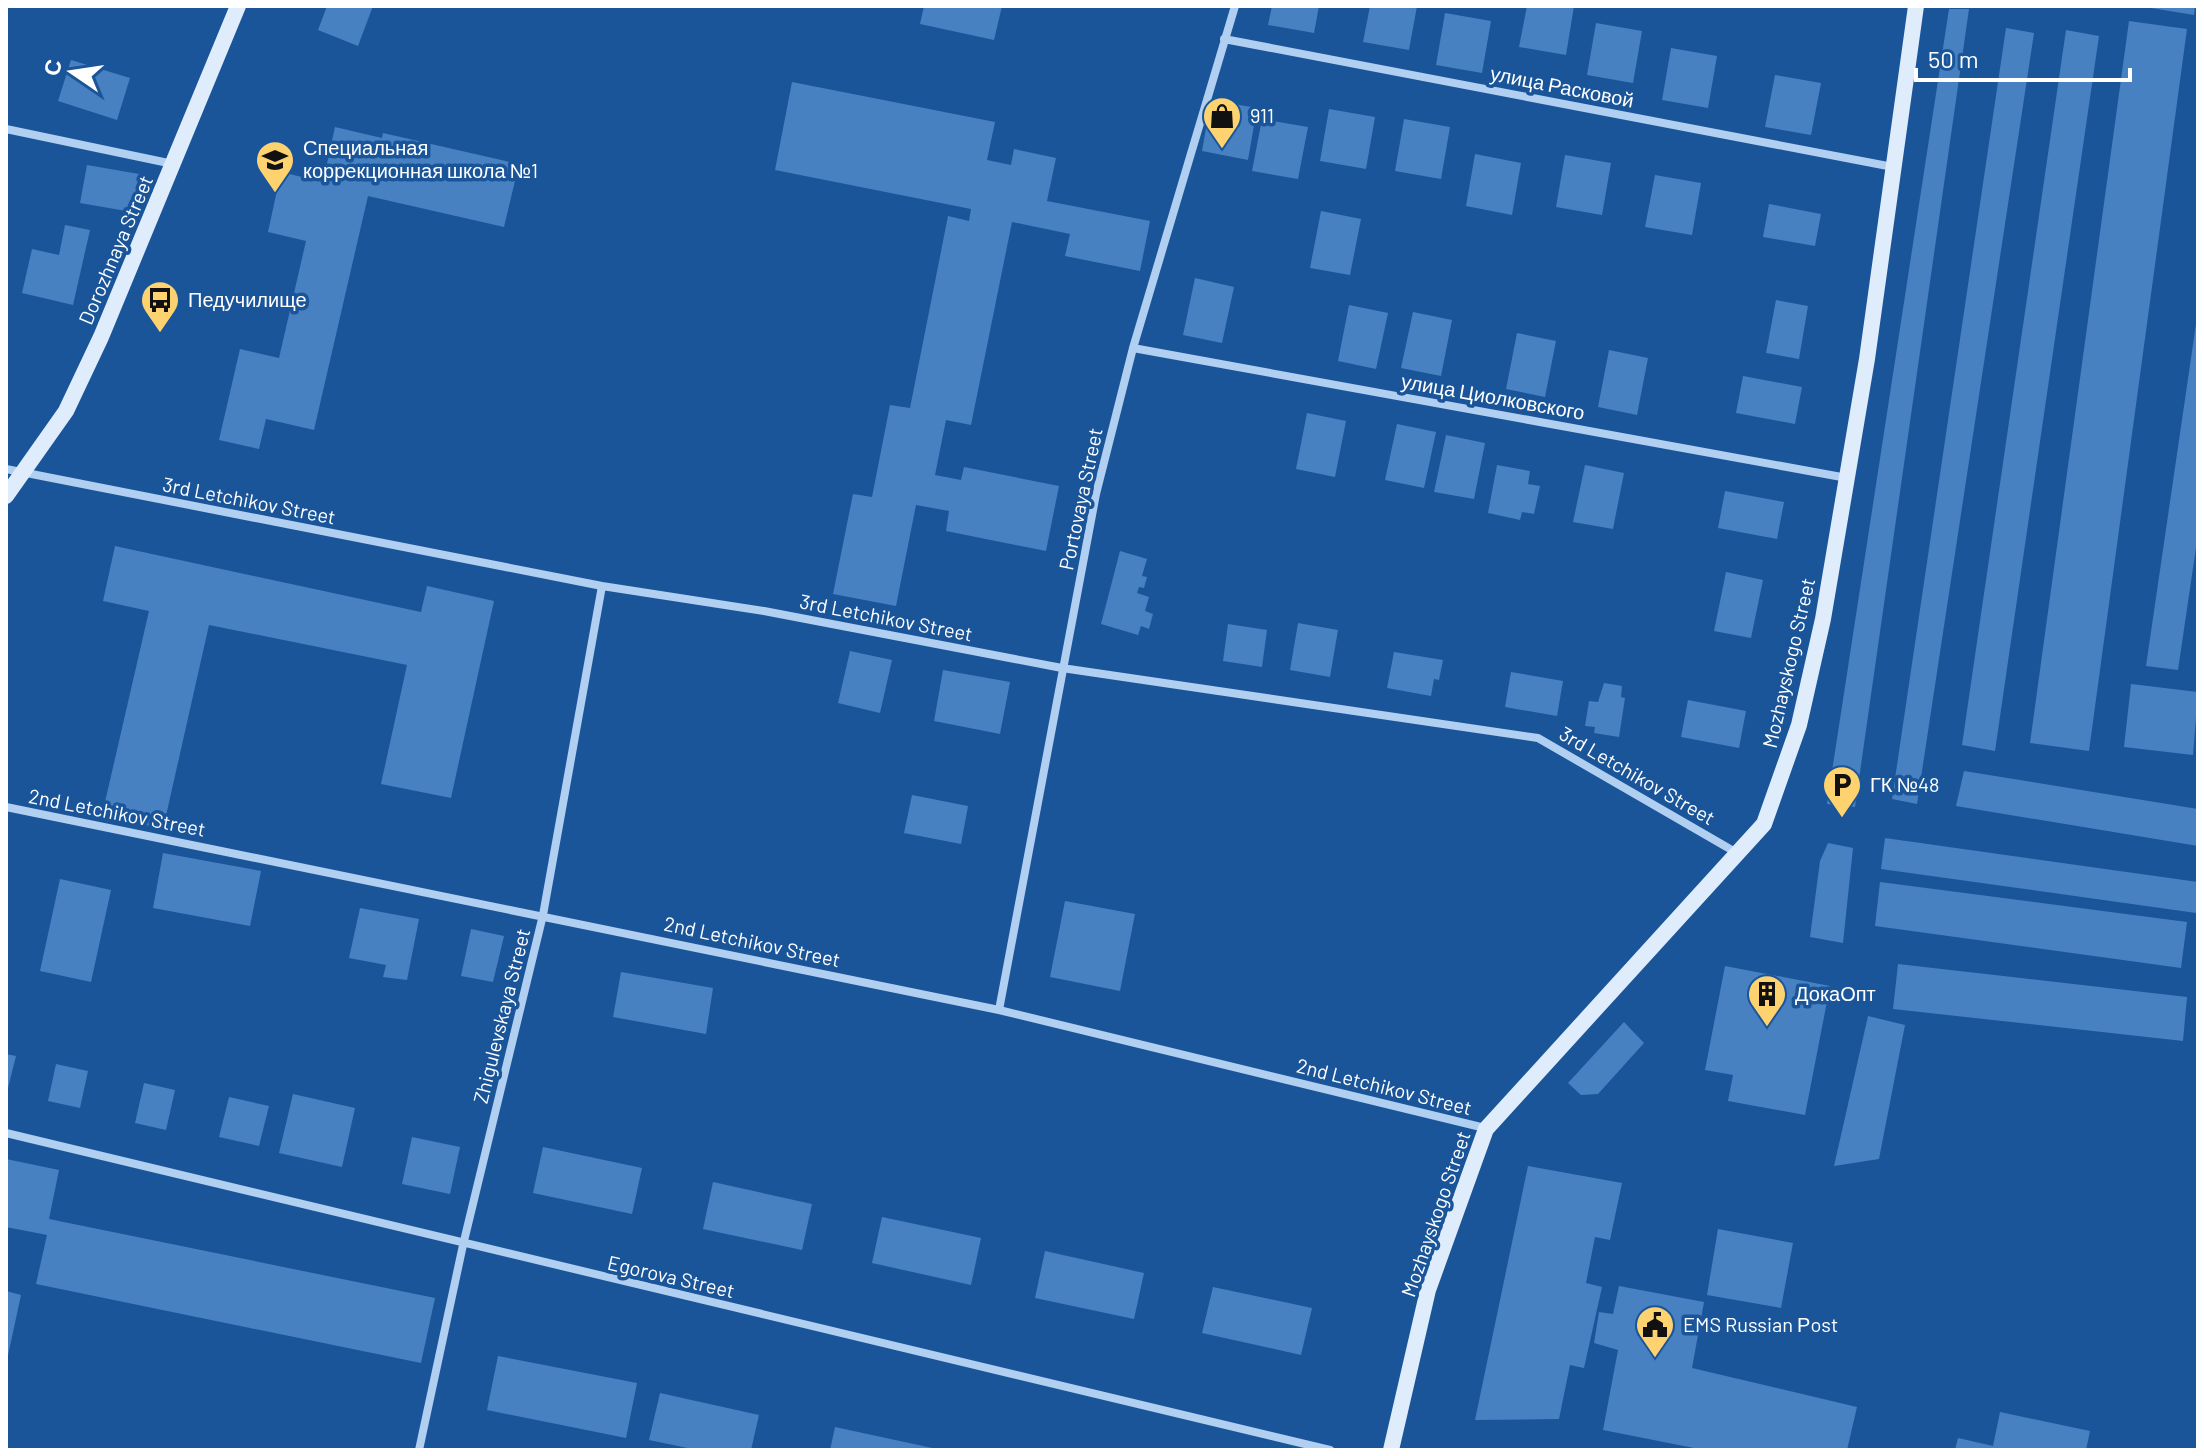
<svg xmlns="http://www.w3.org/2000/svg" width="2204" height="1456" viewBox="0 0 2204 1456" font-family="Barlow,sans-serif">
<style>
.building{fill:#4781c2}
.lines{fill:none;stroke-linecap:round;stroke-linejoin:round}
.street{stroke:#b0cff1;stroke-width:8}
.secondary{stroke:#deecfc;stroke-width:16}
.labels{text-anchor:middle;stroke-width:7;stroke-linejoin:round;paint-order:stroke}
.street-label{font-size:20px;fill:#fff;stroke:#1a559a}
.poi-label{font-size:20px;fill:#fff;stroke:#1a559a;text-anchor:start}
</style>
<rect width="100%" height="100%" fill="#1a559a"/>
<path class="building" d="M327 6H373L358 46 318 30Z
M924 6H1002L994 40 920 24Z
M1272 6H1319L1314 33 1268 25Z
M1370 6H1417L1409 50 1363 42Z
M1527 6H1574L1566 55 1519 47Z
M2139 6H2195L2194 15Z
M1949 9H1969L1855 807 1827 804Z
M1445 13 1491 21 1482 73 1436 65Z
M2129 21 2187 29 2089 751 2030 743Z
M1596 23 1642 31 1633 83 1587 75Z
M2006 28 2034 33 1917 804 1892 799Z
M2066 30 2099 36 1995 751 1962 745Z
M1671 48 1717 56 1708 108 1662 100Z
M71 60 130 78 117 120 58 101Z
M1775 75 1821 83 1811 135 1765 127Z
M792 82 995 122 987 160 1011 165 1014 149 1056 158 1047 201 1150 221 1140 271 1065 256 1070 234 1012 222 971 425 946 420 935 475 961 480 964 467 1059 486 1046 551 946 531 949 511 916 505 896 606 833 594 853 494 872 497 890 405 910 408 948 216 969 221 971 209 775 170Z
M1211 100 1257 108 1248 160 1202 151Z
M1329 109 1375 117 1366 169 1320 161Z
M1262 119 1308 127 1298 179 1252 171Z
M1404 119 1450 127 1441 179 1395 171Z
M335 127 382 138 383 133 519 164 504 227 368 196 314 430 266 419 259 449 219 440 240 349 279 358 306 241 268 232 281 172 323 182Z
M1475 154 1521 163 1512 215 1466 206Z
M1565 155 1611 163 1602 215 1556 207Z
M87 165 139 174 132 212 80 203Z
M1655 175 1701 183 1692 235 1645 227Z
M1769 204 1821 214 1815 246 1763 237Z
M1321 211 1361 219 1350 275 1310 268Z
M65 225 90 230 73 305 22 293 32 249 59 255Z
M1195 278 1234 287 1222 343 1183 335Z
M1776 300 1808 306 1799 359 1766 353Z
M1349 305 1388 313 1376 369 1338 361Z
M1413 312 1452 320 1441 376 1401 368Z
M2196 324 2198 534 2178 670 2146 666Z
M1517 333 1556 341 1545 397 1506 389Z
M1609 350 1648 358 1637 415 1598 407Z
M1743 376 1802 387 1795 424 1736 413Z
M1307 413 1346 421 1335 477 1296 469Z
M1397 424 1436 432 1424 488 1385 480Z
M1446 435 1485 443 1474 499 1434 492Z
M1497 465 1530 471 1528 484 1540 486 1534 514 1522 512 1520 520 1488 513Z
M1585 465 1624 473 1613 529 1573 522Z
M1725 491 1784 502 1777 539 1718 528Z
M115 546 421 612 427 586 494 601 451 798 381 784 407 665 209 625 163 829 102 815 149 611 103 601Z
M1120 551 1147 559 1142 576 1147 577 1144 588 1139 587 1137 593 1149 597 1145 611 1153 614 1149 629 1141 626 1138 635 1101 624Z
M1726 572 1763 580 1751 638 1714 631Z
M1298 623 1338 630 1330 677 1290 670Z
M1228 624 1267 630 1262 667 1223 661Z
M850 651 892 660 880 713 838 703Z
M1394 652 1443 660 1439 680 1434 679 1431 696 1387 688Z
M943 670 1010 682 1000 734 934 721Z
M1511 672 1563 681 1557 716 1505 707Z
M1604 683 1622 686 1621 697 1625 698 1619 737 1594 733 1595 727 1585 726 1589 701 1598 702Z
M2131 684 2198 692 2193 755 2124 747Z
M1688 700 1746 711 1739 748 1681 737Z
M1964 771 2198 809V846L1956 806Z
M912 795 968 806 961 844 904 833Z
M1885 838 2198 882 2196 913 1881 869Z
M1828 843 1853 848 1843 943 1810 937 1820 861Z
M163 853 261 871 250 926 153 908Z
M60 879 111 890 91 982 40 971Z
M1880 882 2187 922 2181 968 1875 926Z
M1065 901 1135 914 1120 991 1050 977Z
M360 908 419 919 407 980 383 977 386 965 349 958Z
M471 929 504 936 493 982 461 976Z
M1898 964 2187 997 2183 1041 1893 1009Z
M1725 966 1830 986 1805 1115 1728 1101 1733 1075 1705 1070Z
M621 972 713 988 706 1034 613 1017Z
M1868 1016 1905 1025 1879 1159 1834 1166Z
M1624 1022 1644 1043 1598 1094 1581 1095 1568 1083Z
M6 1054 16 1056 7 1092H6Z
M56 1064 88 1071 80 1108 48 1101Z
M144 1083 175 1090 166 1130 135 1123Z
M293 1094 355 1108 342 1167 279 1153Z
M229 1097 269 1106 259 1146 219 1137Z
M412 1137 460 1147 450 1194 402 1184Z
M543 1147 642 1168 632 1214 533 1193Z
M6 1159 59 1170 49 1219 435 1298 421 1363 36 1284 47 1235 6 1227Z
M1528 1166 1622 1183 1610 1240 1595 1237 1586 1283 1602 1287 1584 1368 1570 1365 1559 1419 1475 1420Z
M713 1182 812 1204 802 1250 703 1229Z
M882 1217 981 1238 971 1285 872 1263Z
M1718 1229 1793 1243 1781 1308 1707 1295Z
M1045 1251 1144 1273 1134 1319 1035 1298Z
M1619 1286 1704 1302 1692 1368 1857 1407 1847 1450H1704L1603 1430 1618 1350 1594 1343 1599 1312 1613 1314Z
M1213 1287 1312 1308 1301 1355 1202 1333Z
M6 1291 21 1295 7 1360 6 1359Z
M498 1356 637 1383 626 1438 487 1410Z
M660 1393 759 1415 751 1450H697L649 1440Z
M2000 1412 2090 1431 2086 1450H1955L1958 1438 1993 1446Z
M835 1427 937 1449V1450H830Z"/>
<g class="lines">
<path class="street" d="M1224 39 1893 167
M6 129 173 164
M1133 348 1847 478
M6 469 602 586 764 611 1062 668 1538 738 1737 853
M6 807 999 1010 1485 1128
M999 1010 1096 494 1133 348 1235 6
M6 1133 1330 1450
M419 1450 463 1245 543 915 602 586"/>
<path class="secondary" d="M6 496 66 411 101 337 238 6
M1391 1450 1428 1290 1486 1129 1764 824 1799 725 1823 619 1867 359 1916 6"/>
</g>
<defs>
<symbol id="shop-pin" viewBox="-11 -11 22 30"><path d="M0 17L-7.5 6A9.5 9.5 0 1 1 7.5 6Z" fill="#ffd270" stroke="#1a559a"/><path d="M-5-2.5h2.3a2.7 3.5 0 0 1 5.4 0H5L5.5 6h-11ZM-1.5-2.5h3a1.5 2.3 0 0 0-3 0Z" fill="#111"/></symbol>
<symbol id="school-pin" viewBox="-11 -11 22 30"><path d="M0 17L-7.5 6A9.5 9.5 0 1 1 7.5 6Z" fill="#ffd270" stroke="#1a559a"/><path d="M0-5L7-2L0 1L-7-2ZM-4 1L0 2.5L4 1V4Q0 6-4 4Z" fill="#111"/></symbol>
<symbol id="bus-pin" viewBox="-11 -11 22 30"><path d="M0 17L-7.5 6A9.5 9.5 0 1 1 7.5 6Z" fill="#ffd270" stroke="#1a559a"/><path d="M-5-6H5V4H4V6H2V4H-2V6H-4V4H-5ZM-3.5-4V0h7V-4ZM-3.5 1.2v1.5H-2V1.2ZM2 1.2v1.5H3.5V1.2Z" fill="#111"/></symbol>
<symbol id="parking-pin" viewBox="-11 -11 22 30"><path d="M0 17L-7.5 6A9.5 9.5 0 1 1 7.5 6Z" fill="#ffd270" stroke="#1a559a"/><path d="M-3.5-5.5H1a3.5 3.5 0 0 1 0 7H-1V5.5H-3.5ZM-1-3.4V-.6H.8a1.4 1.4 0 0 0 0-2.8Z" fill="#111"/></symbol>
<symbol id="building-pin" viewBox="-11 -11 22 30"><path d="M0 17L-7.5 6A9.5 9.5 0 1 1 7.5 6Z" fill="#ffd270" stroke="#1a559a"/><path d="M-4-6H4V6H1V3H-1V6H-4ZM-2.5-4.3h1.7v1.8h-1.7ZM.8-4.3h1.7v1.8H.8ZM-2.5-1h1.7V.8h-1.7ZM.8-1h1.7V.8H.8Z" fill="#111"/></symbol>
<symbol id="civic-pin" viewBox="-11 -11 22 30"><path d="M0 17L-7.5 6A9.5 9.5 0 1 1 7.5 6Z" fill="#ffd270" stroke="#1a559a"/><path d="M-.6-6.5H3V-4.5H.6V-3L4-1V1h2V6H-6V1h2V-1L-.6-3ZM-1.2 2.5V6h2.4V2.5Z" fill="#111"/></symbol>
</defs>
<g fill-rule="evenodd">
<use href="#shop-pin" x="1200" y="94" width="44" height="60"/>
<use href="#school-pin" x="253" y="138" width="44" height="60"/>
<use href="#bus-pin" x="138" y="278" width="44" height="60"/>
<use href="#parking-pin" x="1820" y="763" width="44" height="60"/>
<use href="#building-pin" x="1745" y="972" width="44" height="60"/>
<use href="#civic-pin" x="1633" y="1303" width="44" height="60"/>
</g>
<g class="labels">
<g class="street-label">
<text transform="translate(1562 87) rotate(11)" y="7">улица Расковой</text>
<text transform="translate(116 250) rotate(-67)" y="7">Dorozhnaya Street</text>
<text transform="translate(1493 397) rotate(10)" y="7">улица Циолковского</text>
<text transform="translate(1081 499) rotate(-78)" y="7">Portovaya Street</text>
<text transform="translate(249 501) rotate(11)" y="7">3rd Letchikov Street</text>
<text transform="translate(886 618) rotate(11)" y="7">3rd Letchikov Street</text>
<text transform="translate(1789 663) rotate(-77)" y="7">Mozhayskogo Street</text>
<text transform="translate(1637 776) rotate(30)" y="7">3rd Letchikov Street</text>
<text transform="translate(117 813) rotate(11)" y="7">2nd Letchikov Street</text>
<text transform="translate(752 942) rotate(12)" y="7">2nd Letchikov Street</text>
<text transform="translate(502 1016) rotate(-76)" y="7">Zhigulevskaya Street</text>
<text transform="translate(1384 1087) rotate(14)" y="7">2nd Letchikov Street</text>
<text transform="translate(1436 1214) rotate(-71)" y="7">Mozhayskogo Street</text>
<text transform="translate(671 1277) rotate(13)" y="7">Egorova Street</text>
</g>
<g class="poi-label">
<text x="1250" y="123">911</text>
<text x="303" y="155">Специальная<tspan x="303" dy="23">коррекционная школа №1</tspan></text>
<text x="188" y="307">Педучилище</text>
<text x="1870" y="792">ГК №48</text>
<text x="1795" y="1001">ДокаОпт</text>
<text x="1683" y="1332">EMS Russian Рost</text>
</g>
</g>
<rect width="2204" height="1456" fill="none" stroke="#ffffff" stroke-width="16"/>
<g transform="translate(72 72) rotate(283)" stroke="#1a559a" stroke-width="6" paint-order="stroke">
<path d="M0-6L14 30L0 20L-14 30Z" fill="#ffffff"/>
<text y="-12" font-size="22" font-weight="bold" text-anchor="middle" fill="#ffffff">С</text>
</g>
<path d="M1916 68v12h214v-12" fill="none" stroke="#ffffff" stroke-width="4"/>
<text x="1928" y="68" font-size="24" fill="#ffffff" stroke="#1a559a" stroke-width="6" paint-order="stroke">50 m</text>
</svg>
